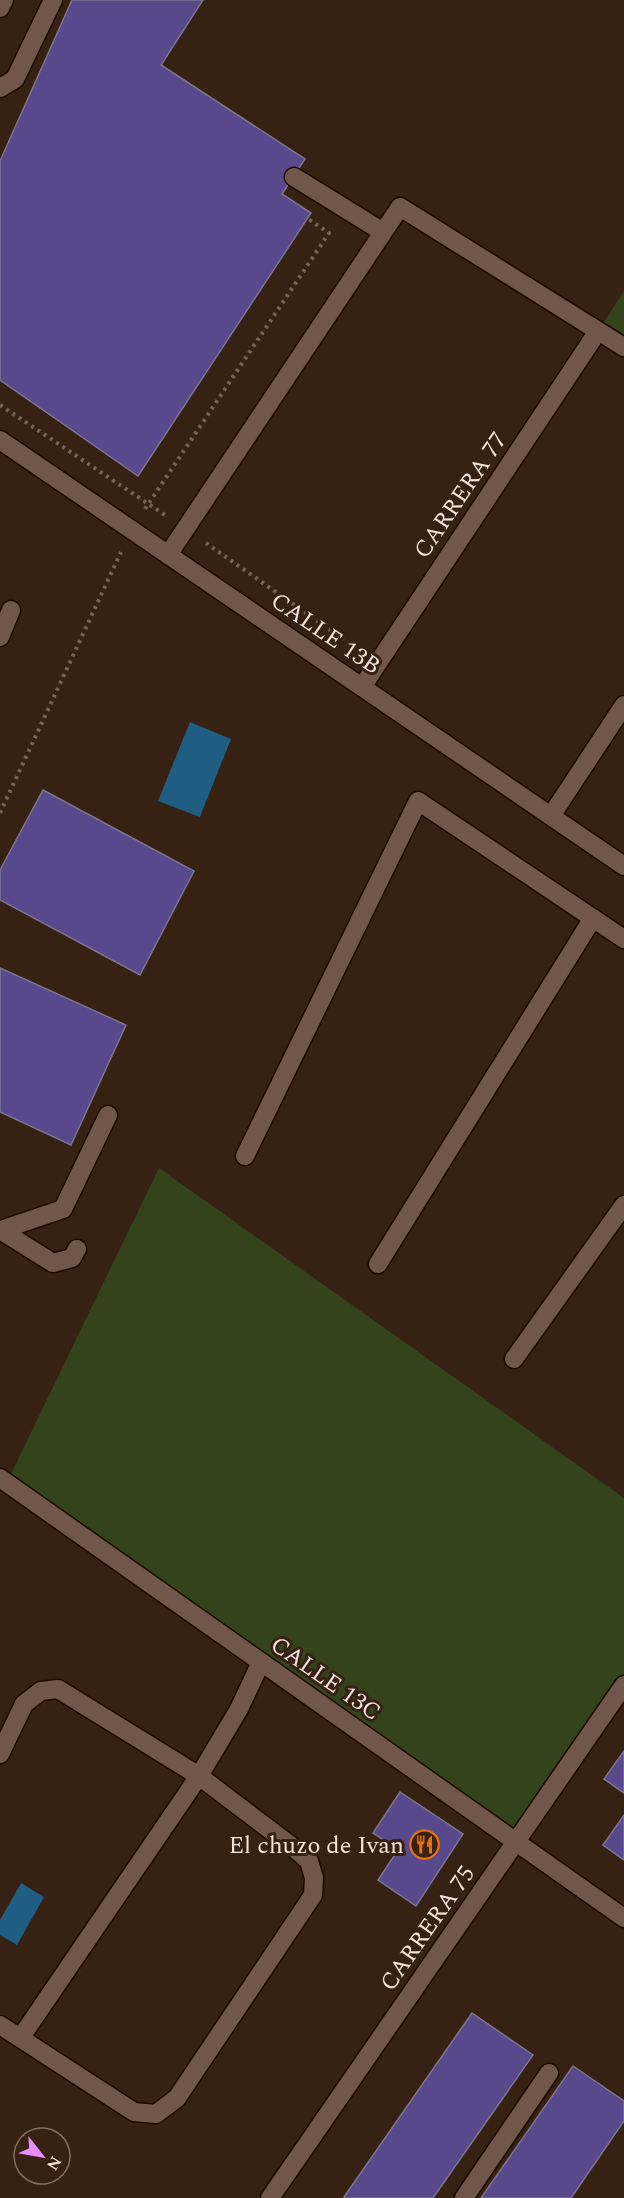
<svg xmlns="http://www.w3.org/2000/svg" width="624" height="2198" viewBox="0 0 624 2198" font-family="Spectral,serif">
<style>
.green{fill:#33431c}
.water{fill:#205d82}
.building{fill:#58488c;stroke:#7a7690;stroke-width:1.5}
.lines{fill:none;stroke-linecap:round;stroke-linejoin:round}
.lane-casing{stroke:#1c0a01;stroke-width:21}
.street-casing{stroke:#1c0a01;stroke-width:21}
.secondary-casing{stroke:#1c0a01;stroke-width:21}
.path{stroke:#756256;stroke-width:4;stroke-dasharray:3 4.5;stroke-linecap:butt}
.lane{stroke:#705749;stroke-width:18}
.street{stroke:#705749;stroke-width:18}
.secondary{stroke:#705749;stroke-width:18}
.labels{text-anchor:middle;stroke-width:6;stroke-linejoin:round;paint-order:stroke}
.street-label{font-size:24px;fill:#f2e3db;stroke:#362113}
.poi-label{font-size:24px;fill:#f2e3db;stroke:#362113;text-anchor:end}
</style>
<rect width="100%" height="100%" fill="#362113"/>
<path class="green" d="M624 291V347L598 331Z
M159 1168 624 1498V1685L516 1842 7 1482Z"/>
<path class="water" d="M190 722 231 739 200 817 158 801Z
M21 1883 44 1897 17 1945 0 1935V1920Z"/>
<path class="building" d="M72 0H203L161 65 305 159 282 194 311 213 138 476 0 380V161Z
M43 790 194 871 140 975 0 900V870Z
M0 968 126 1025 71 1145 0 1112Z
M624 1751V1793L604 1779Z
M400 1792 463 1834 416 1906 378 1880 398 1850 373 1833Z
M624 1815V1860L603 1845Z
M472 2013 533 2055 433 2198H345L344 2197Z
M573 2066 624 2101V2121L571 2198H481Z"/>
<g class="lines">
<defs>
<path id="lane" d="M0 88 15 79 53 0
M294 177 383 232
M0 637 11 610
M245 1156 418 801 624 939
M0 1230 53 1263 72 1258 77 1249
M1 1230 63 1209 108 1115
M378 1264 593 918
M514 1359 624 1205
M0 1754 24 1704 41 1691 58 1689 199 1776 294 1848 309 1861 314 1878 313 1895 177 2098 156 2114 134 2112 0 2025
M21 2037 199 1776 239 1709 261 1662"/>
<path id="street" d="M0 440 624 866
M168 555 400 207 624 347
M362 687 598 331
M551 816 624 705
M0 1478 624 1918
M270 2198 624 1685
M464 2198 549 2073"/>
<path id="secondary" d="M0 8 4 0"/>
</defs>
<use href="#lane" class="lane-casing"/>
<use href="#street" class="street-casing"/>
<use href="#secondary" class="secondary-casing"/>
<path class="path" d="M0 405 165 515
M145 509 329 233 307 218
M206 543 357 649
M0 813 121 552"/>
<use href="#lane" class="lane"/>
<use href="#street" class="street"/>
<use href="#secondary" class="secondary"/>
</g>
<defs>
<symbol id="restaurant-ring" viewBox="-11 -11 22 22"><circle r="9.5" fill="#362113" stroke="#e8710a" stroke-width="1.5"/><path d="M-5-6h1v4h1v-4h1v4h1v-4h1v5L-1.5 .5V6h-2V.5L-5-1ZM5-6V6H3V1.5H1.5Q1.5-4 5-6Z" fill="#e8710a"/></symbol>
</defs>
<g fill-rule="evenodd">
<use href="#restaurant-ring" x="408" y="1828" width="33" height="33"/>
</g>
<g class="labels">
<g class="street-label">
<text transform="translate(460 495) rotate(-56)" y="8">CARRERA 77</text>
<text transform="translate(326 633) rotate(34)" y="8">CALLE 13B</text>
<text transform="translate(326 1678) rotate(35)" y="8">CALLE 13C</text>
<text transform="translate(427 1928) rotate(-55)" y="8">CARRERA 75</text>
</g>
<g class="poi-label">
<text x="404" y="1853">El chuzo de Ivan</text>
</g>
</g>
<g transform="translate(42 2156) rotate(121)"><circle r="28" fill="#362113" stroke="#816f63" stroke-width="1.5"/>
<path d="M0-4.5L10 22L0 15L-10 22Z" fill="#e88eff"/>
<text y="-9" font-size="16" font-weight="bold" text-anchor="middle" fill="#f2e3db">N</text>
</g>
</svg>
